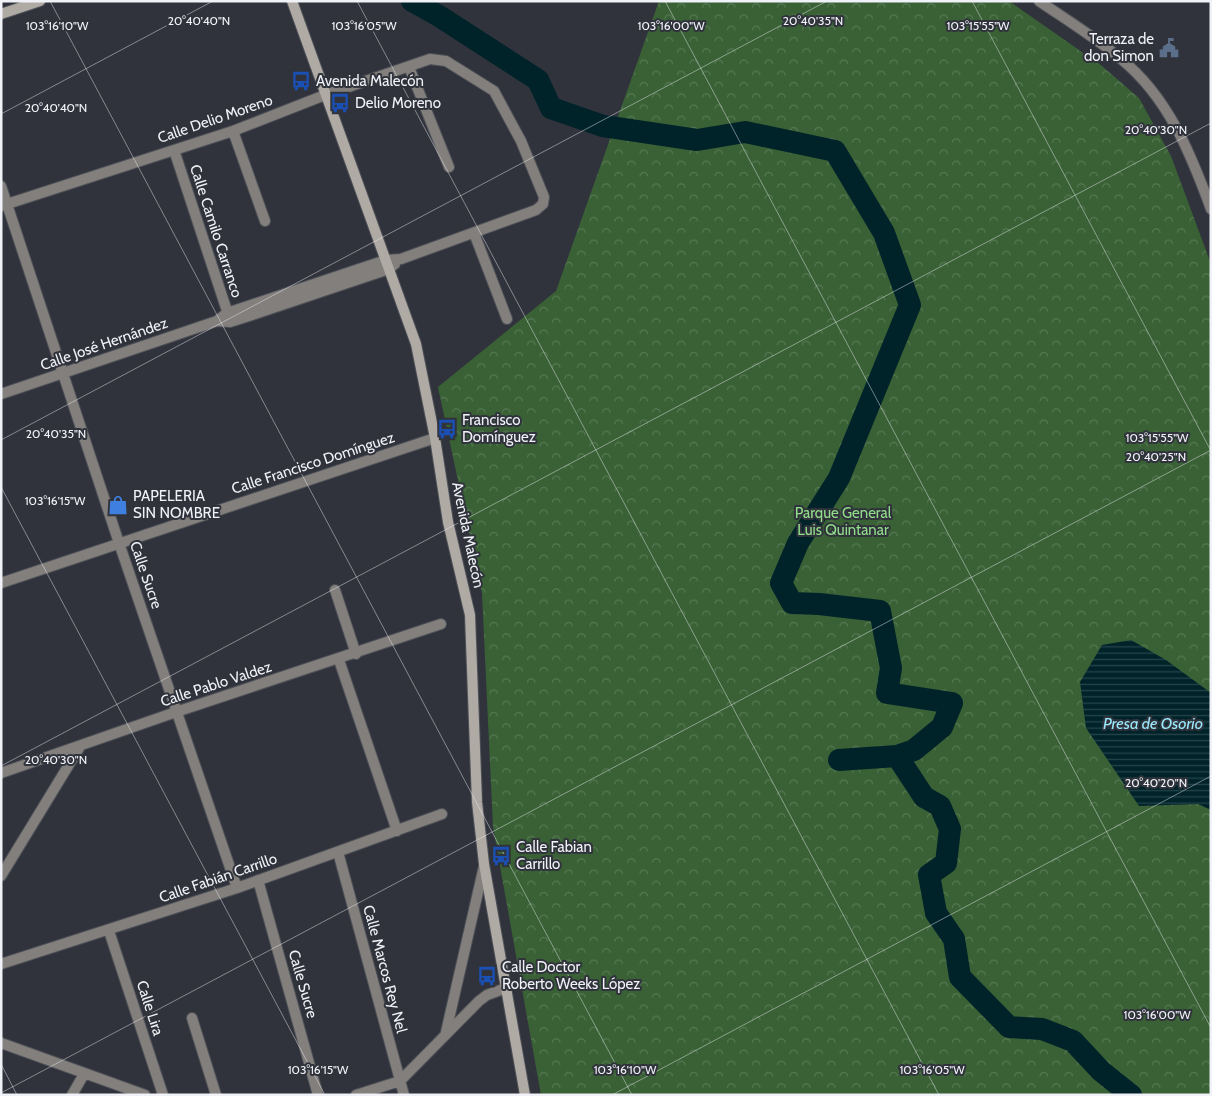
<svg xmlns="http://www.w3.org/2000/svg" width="1212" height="1096" viewBox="0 0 1212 1096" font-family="Cabin,sans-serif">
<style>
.park{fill:url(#park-crowns)}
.water{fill:url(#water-rules)}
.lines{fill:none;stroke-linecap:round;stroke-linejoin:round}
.river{stroke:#00232a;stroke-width:22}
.minor-casing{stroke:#4f5259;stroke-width:12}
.tertiary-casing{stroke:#4f5259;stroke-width:12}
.secondary-casing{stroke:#4f5259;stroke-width:12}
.minor{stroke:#837f7c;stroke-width:10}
.tertiary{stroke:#837f7c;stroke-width:10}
.secondary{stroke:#b0aaa5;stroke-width:10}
.ticks{fill:none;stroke:#f0f2f7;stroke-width:1;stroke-opacity:0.45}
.labels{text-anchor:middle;stroke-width:4;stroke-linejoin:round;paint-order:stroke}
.poi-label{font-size:15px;fill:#f0f2f7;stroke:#30333b;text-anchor:start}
.street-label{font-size:15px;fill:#f0f2f7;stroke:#30333b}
.park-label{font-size:15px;fill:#91dd8a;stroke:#30333b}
.water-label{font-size:16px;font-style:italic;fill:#9ae9fc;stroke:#30333b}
.ticks-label{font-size:12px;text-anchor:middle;fill:#f0f2f7;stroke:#30333b;stroke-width:4;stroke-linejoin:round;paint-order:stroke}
</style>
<defs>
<pattern id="park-crowns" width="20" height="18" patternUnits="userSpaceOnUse" patternTransform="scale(1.25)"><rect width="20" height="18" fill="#396135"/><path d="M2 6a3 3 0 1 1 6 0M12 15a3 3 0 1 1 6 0" fill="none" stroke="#567853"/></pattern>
<pattern id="water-rules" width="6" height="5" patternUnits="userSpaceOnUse" patternTransform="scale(1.25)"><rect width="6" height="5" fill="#00232a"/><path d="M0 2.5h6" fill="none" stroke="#26434a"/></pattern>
</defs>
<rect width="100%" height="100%" fill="#30333b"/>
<path class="park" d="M659 1H1009L1102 66 1139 98 1171 156 1211 264V1095H541L493 827 482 593 438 387 556 291Z"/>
<path class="water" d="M1131 640 1166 660 1211 693V810L1198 804 1139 806 1086 728 1080 682 1102 645Z"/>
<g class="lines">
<path class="river" d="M412 1 439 16 538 80 551 108 603 126 697 140 745 132 835 151 884 233 910 305 839 478 798 543 781 583 792 603 819 604 880 611 891 668 887 693 952 703 942 727 914 750 897 756
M839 760 897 756 924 797 940 806 950 829 946 863 929 875 936 913 954 939 960 977 1009 1027 1042 1029 1073 1041 1101 1071 1131 1095"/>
<defs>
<path id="minor" d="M409 67 449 167
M233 131 265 221
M174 150 229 317
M1 186 119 543 237 888
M1 206 233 131 325 95 430 59 446 61 494 91 521 141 544 197 543 204 536 210 401 259 386 260 227 313 217 321 1 394
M474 233 507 319
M217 321 230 322 249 316 389 269 395 264
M1 583 435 438
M335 590 356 654
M339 660 397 831
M338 852 404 1095
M258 880 318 1095
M109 931 163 1095
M1 964 237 888 442 814
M192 1018 216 1095
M446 1032 484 866
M1 1043 145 1095
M72 1095 84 1074
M356 1095 400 1081 479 1001 487 995 506 988"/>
<path id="tertiary" d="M1039 1C1067 20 1096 38 1121 59 1168 97 1191 154 1211 209
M1 773 176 712 441 624
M1 876 81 745"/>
<path id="secondary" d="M292 1 416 344 435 438 448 522 470 615 477 802 484 864 525 1095
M1 14 40 1"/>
</defs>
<use href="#minor" class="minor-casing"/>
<use href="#tertiary" class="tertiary-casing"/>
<use href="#secondary" class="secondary-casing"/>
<use href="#minor" class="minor"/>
<use href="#tertiary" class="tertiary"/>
<use href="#secondary" class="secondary"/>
</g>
<path class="ticks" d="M50 1 632 1095M357 1 939 1095M665 1 1211 1028M972 1 1211 451M1 114 213 1M1 440 827 1M1 487 325 1095M1 766 1211 123M1 1064 17 1095M1 1093 1211 450M612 1095 1211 776"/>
<defs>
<symbol id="civic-bare" viewBox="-9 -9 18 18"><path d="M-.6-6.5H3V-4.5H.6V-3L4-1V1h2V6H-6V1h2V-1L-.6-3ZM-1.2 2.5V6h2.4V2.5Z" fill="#5c6f8a" stroke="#30333b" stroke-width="2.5" paint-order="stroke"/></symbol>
<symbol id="bus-bare" viewBox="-9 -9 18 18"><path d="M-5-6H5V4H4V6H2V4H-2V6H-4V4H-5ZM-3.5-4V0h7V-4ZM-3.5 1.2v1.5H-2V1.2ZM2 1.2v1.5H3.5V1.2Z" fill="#1a4fb4" stroke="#30333b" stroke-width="2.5" paint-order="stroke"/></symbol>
<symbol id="shop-bare" viewBox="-9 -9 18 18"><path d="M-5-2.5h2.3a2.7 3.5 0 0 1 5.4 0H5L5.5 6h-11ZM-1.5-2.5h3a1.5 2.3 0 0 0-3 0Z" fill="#3f7fe0" stroke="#30333b" stroke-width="2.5" paint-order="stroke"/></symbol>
</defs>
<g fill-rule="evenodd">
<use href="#civic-bare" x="1155" y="34" width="28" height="28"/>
<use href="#bus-bare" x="287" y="67" width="28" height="28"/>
<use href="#bus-bare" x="326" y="89" width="28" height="28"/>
<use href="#bus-bare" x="433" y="415" width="28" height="28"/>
<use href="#shop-bare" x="104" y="491" width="28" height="28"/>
<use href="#bus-bare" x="487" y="842" width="28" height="28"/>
<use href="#bus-bare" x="473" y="962" width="28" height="28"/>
</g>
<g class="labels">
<g class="poi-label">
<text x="1154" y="44" text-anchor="end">Terraza de<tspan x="1154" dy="17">don Simon</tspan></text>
<text x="316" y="86">Avenida Malecón</text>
<text x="355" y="108">Delio Moreno</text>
<text x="462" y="425">Francisco<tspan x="462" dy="17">Domínguez</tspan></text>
<text x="133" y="501">PAPELERIA<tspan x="133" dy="17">SIN NOMBRE</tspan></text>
<text x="516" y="852">Calle Fabian<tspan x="516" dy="17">Carrillo</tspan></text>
<text x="502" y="972">Calle Doctor<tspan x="502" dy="17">Roberto Weeks López</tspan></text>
</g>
<g class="street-label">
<text transform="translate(215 119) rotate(-19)" y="5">Calle Delio Moreno</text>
<text transform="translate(216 231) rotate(72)" y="5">Calle Camilo Carranco</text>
<text transform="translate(104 344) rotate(-19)" y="5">Calle José Hernández</text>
<text transform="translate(313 463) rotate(-18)" y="5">Calle Francisco Domínguez</text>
<text transform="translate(468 535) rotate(78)" y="5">Avenida Malecón</text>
<text transform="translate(146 575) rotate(71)" y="5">Calle Sucre</text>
<text transform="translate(216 684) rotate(-18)" y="5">Calle Pablo Valdez</text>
<text transform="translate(218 878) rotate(-19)" y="5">Calle Fabián Carrillo</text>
<text transform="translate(385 969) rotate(75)" y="5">Calle Marcos Rey Nel</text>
<text transform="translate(303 984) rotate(74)" y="5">Calle Sucre</text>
<text transform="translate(150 1008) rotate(72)" y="5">Calle Lira</text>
</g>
<g class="park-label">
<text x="843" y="518">Parque General<tspan x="843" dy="17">Luis Quintanar</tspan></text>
</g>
<g class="water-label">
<text x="1153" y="729">Presa de Osorio</text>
</g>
</g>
<g class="ticks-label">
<text x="199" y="25">20°40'40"N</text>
<text x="813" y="25">20°40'35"N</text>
<text x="57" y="30">103°16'10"W</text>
<text x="364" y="30">103°16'05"W</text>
<text x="671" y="30">103°16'00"W</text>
<text x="978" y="30">103°15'55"W</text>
<text x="56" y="112">20°40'40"N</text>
<text x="1156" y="134">20°40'30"N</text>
<text x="56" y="438">20°40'35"N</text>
<text x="1157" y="442">103°15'55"W</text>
<text x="1156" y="461">20°40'25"N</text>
<text x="55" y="505">103°16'15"W</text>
<text x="56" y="764">20°40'30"N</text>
<text x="1156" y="787">20°40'20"N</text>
<text x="1157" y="1019">103°16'00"W</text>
<text x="318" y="1074">103°16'15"W</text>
<text x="625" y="1074">103°16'10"W</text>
<text x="932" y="1074">103°16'05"W</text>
</g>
<rect width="1212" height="1096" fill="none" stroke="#f0f2f7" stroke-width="5"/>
</svg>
